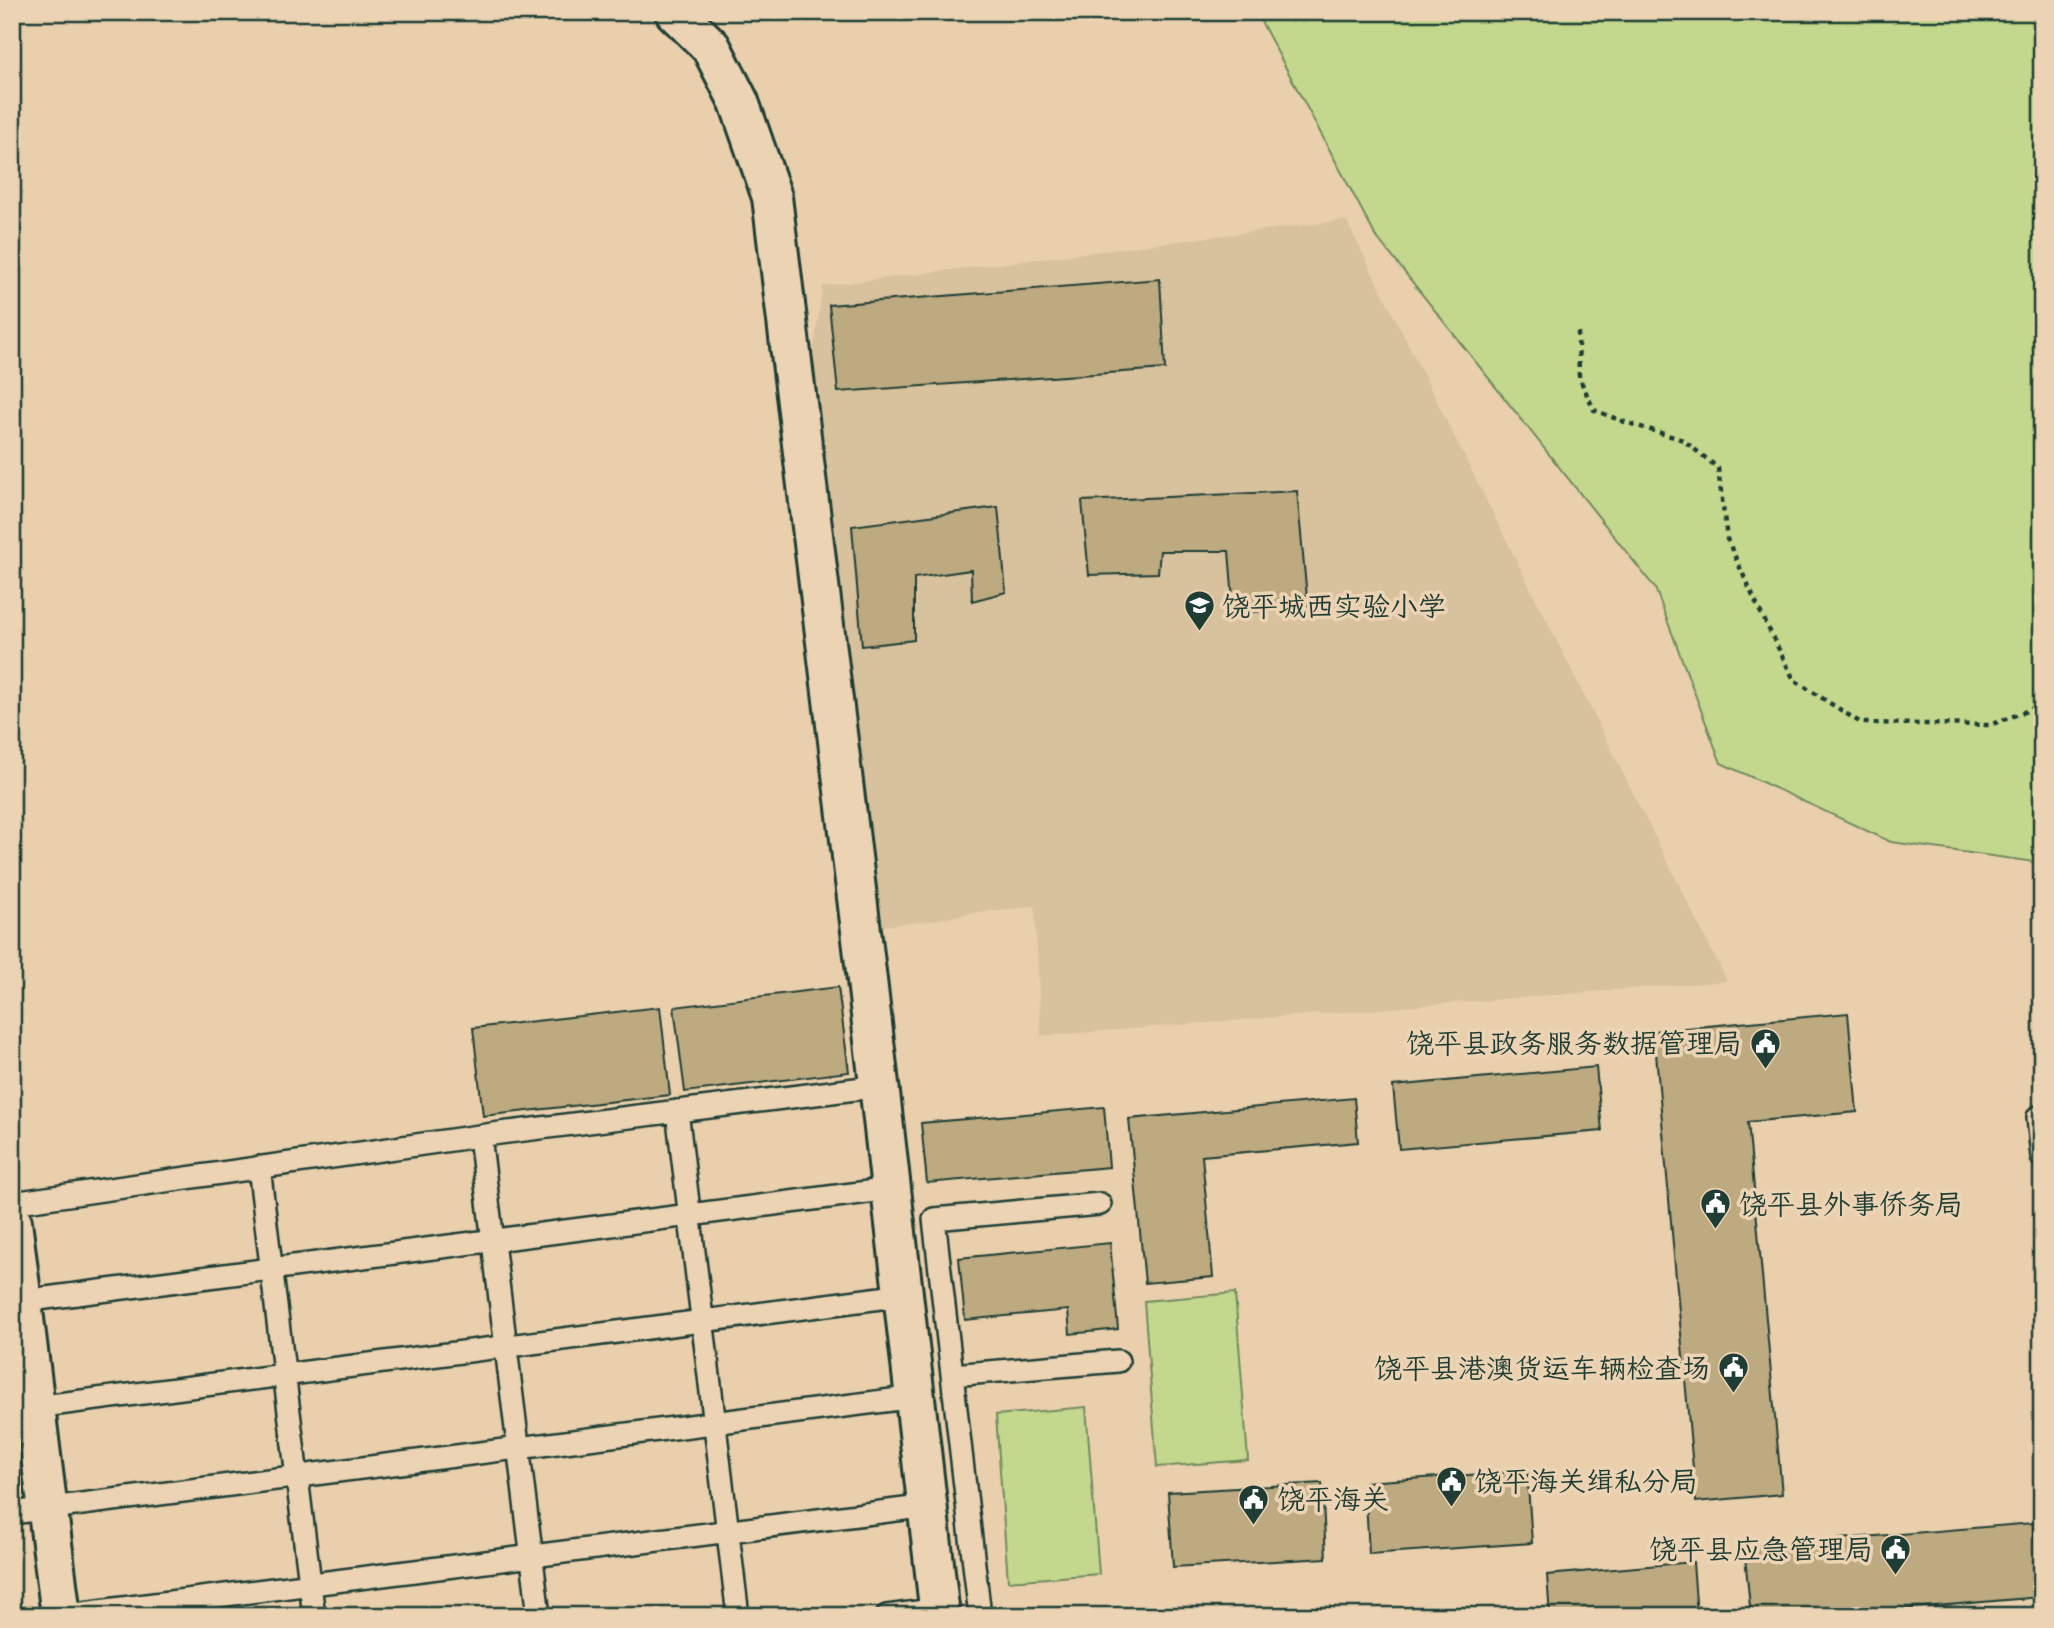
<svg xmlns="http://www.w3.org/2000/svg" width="2054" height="1628" viewBox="0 0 2054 1628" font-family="'Indie Flower','LXGW WenKai TC',sans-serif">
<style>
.built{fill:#d8c19d}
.green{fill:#c3d88d;stroke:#718a60;stroke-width:2}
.building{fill:#bdaa81;stroke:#1f3d34;stroke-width:2}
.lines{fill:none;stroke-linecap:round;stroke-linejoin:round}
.service-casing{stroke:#1f3d34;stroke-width:26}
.minor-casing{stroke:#1f3d34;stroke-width:44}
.secondary-casing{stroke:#1f3d34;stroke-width:44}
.path{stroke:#1f3d34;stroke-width:4.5;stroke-dasharray:5 5;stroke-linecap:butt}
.service{stroke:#ecd3b3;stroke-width:21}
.minor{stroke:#ecd3b3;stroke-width:38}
.secondary{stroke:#ecd3b3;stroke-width:38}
.labels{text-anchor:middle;stroke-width:7;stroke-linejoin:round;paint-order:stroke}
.poi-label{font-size:28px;fill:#1f3d34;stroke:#ecd3b3;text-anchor:start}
</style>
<rect width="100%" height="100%" fill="#e9cfac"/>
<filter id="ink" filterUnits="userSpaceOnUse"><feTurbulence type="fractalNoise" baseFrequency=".0143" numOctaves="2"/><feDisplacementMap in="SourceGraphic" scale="14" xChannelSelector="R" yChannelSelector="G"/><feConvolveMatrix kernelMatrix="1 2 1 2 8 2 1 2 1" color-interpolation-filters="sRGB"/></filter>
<g filter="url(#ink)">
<path class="built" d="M1346 220 1727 981 1041 1036 1035 906 970 913 936 920 882 926 812 360 823 286Z"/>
<path class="green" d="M1256 12H2042V863L1891 842 1721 763 1655 588 1375 235Z
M1235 1293 1248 1460 1157 1467 1144 1301Z
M1086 1407 1099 1574 1008 1581 996 1415Z"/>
<path class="building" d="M1160 279 1165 369 838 392 829 305Z
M1297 491 1308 609 1234 613 1229 551H1160L1158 573 1089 575 1082 501Z
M998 507 1006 592 972 601 971 570 914 578V640L862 646 852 526Z
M838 987 849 1072 685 1092 674 1007Z
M660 1007 670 1095 483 1116 473 1028Z
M1848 1013 1857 1112 1748 1122 1782 1494 1696 1502 1654 1031Z
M1596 1067 1602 1131 1399 1149 1393 1086Z
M1354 1098 1358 1142 1202 1156 1213 1277 1145 1283 1129 1119Z
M1104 1107 1109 1167 927 1183 921 1123Z
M1110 1243 1118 1329 1070 1334 1068 1310 965 1320 959 1258Z
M1527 1471 1532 1543 1369 1554 1365 1482Z
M1322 1483 1326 1558 1173 1567 1168 1492Z
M2033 1523 2040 1597 1819 1616H1751L1744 1547Z
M1693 1562 1697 1616H1550L1547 1575Z"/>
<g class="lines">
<defs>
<path id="service" d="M677 1111 738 1616
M2038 1117 2042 1157
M480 1136 539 1616
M259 1167 314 1616
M12 1203 500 1133 880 1086
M15 1302 891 1189
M952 1375 1118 1361
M12 1410 904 1295
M12 1513 915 1397
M59 1616 928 1506
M887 1616 940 1609
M980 1616 934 1219 1100 1204"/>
<path id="minor" d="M12 1222 61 1616"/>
<path id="secondary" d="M675 12 711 47 739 102 772 197 867 980 940 1616"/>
</defs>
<use href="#service" class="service-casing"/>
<use href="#minor" class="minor-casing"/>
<use href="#secondary" class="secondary-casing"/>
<path class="path" d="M1578 332 1579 377 1594 410 1622 421 1683 440 1718 468 1727 539 1757 605 1794 680 1861 723 1990 725 2042 705"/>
<use href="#service" class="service"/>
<use href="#minor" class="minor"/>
<use href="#secondary" class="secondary"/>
</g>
</g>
<defs>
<symbol id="school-pin" viewBox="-11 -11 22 30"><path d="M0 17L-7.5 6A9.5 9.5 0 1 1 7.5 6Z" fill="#1f3d34" stroke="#ecd3b3"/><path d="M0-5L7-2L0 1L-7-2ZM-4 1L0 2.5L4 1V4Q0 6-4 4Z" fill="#fff"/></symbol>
<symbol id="civic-pin" viewBox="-11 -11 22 30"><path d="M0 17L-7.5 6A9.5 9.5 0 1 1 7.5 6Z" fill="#1f3d34" stroke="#ecd3b3"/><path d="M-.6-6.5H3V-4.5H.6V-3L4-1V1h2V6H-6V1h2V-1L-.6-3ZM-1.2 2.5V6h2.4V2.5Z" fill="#fff"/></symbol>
</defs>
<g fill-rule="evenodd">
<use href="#school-pin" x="1182" y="588" width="35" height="47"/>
<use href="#civic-pin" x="1748" y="1026" width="35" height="47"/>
<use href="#civic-pin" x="1698" y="1186" width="35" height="47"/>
<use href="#civic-pin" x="1716" y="1350" width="35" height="47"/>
<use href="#civic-pin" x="1434" y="1464" width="35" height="47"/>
<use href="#civic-pin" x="1236" y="1482" width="35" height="47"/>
<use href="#civic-pin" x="1878" y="1532" width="35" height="47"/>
</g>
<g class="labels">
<g class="poi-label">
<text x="1222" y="616">饶平城西实验小学</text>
<text x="1742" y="1053" text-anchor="end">饶平县政务服务数据管理局</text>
<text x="1739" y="1214">饶平县外事侨务局</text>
<text x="1710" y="1378" text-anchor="end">饶平县港澳货运车辆检查场</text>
<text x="1474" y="1491">饶平海关缉私分局</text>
<text x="1277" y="1509">饶平海关</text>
<text x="1873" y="1559" text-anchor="end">饶平县应急管理局</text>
</g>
</g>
<rect width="2054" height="1628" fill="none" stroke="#ecd3b3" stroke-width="42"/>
<rect x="21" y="21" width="2012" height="1586" fill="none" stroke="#1f3d34" stroke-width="2.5" filter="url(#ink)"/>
</svg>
